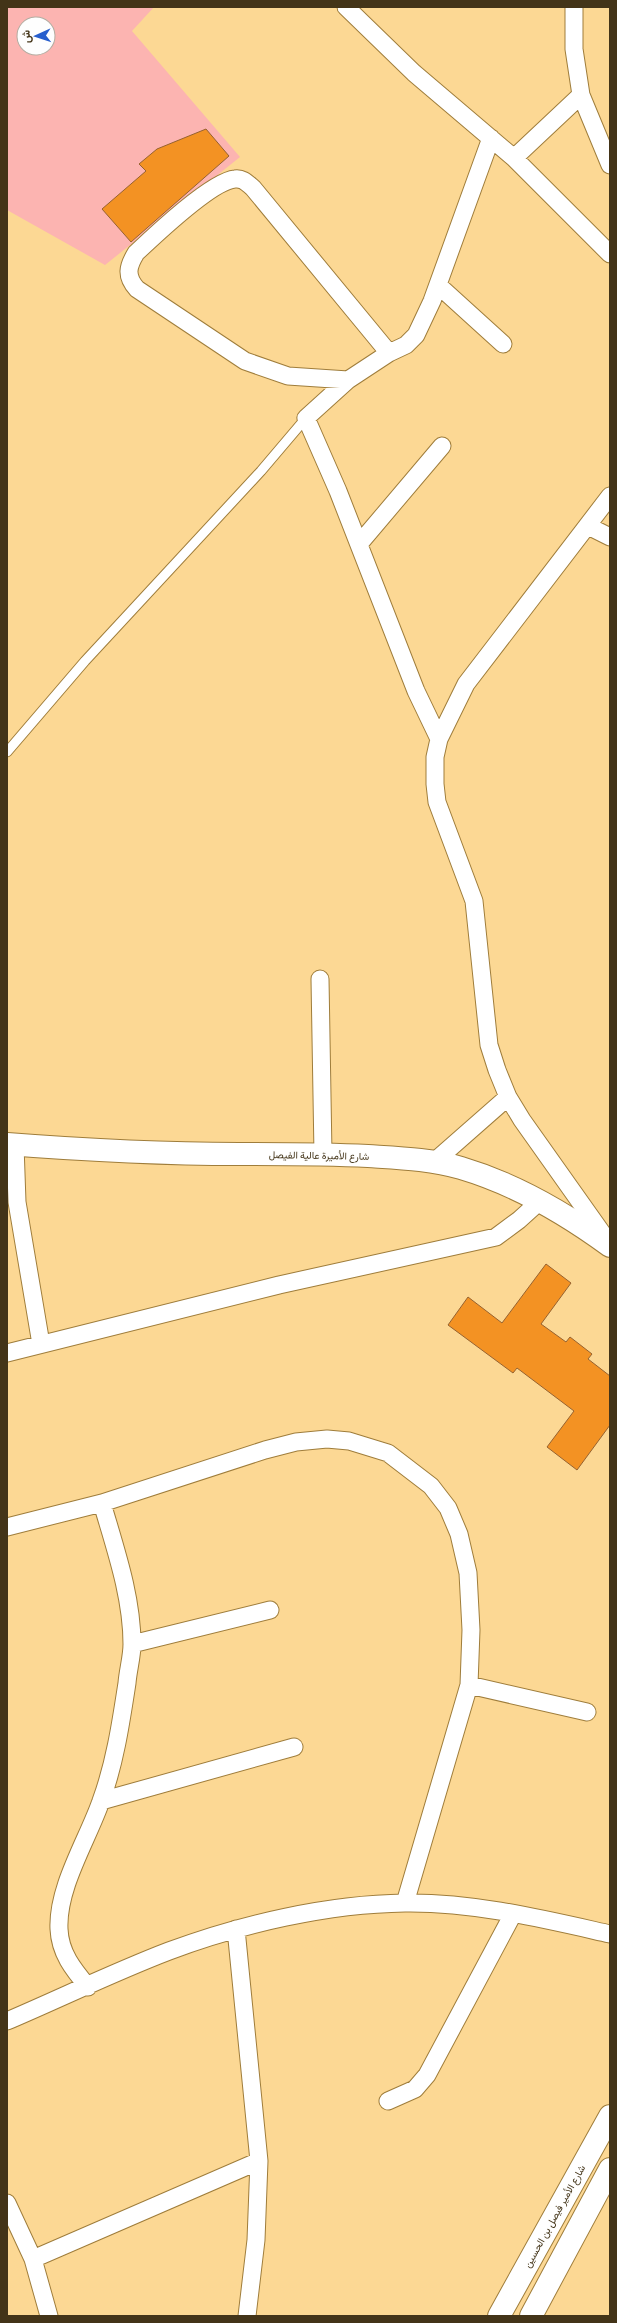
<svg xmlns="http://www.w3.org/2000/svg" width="617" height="2323" viewBox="0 0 617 2323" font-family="'Archivo Narrow',Vazirmatn,sans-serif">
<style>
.green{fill:#fcb4b1;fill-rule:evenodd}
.building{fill:#f39223;stroke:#966230}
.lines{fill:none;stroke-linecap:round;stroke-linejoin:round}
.service-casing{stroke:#9f7d3b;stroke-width:11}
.minor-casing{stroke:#9f7d3b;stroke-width:19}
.tertiary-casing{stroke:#9f7d3b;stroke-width:24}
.service{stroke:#fff;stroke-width:9}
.minor{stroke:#fff;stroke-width:17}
.tertiary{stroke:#fff;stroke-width:22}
.labels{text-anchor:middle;stroke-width:3;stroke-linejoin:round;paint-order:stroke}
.street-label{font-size:10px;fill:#433418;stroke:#fefefe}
</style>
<rect width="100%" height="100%" fill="#fcd894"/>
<path class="green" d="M7 7H154L132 31 240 157 105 265 7 210ZM24 24H48V48H24Z"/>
<path class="building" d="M206 129 229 156 131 242 102 209 146 171 139 164 157 149Z
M546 1264 571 1283 541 1324 566 1342 570 1337 592 1354 588 1359 610 1376V1425L577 1470 547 1447 574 1411 517 1368 513 1373 448 1325 468 1297 502 1323Z"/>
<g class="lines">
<defs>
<path id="service" d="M7 752 85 661 261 471 306 418"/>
<path id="minor" d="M346 7 414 73 514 158 610 254
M574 7V49L581 95 610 165
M514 158 581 95
M438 285 503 344
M348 380 288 376 245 361 137 289C125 276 128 266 136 253 154 236 212 181 235 179 243 178 247 183 253 188L389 353
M588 526 610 537
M359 544 442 446
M439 739 416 691 338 491 306 418 348 380 389 353 406 345 416 335 432 301 491 138
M320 979 323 1154
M15 1145 17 1202 41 1344
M434 1162 508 1097
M607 1240 522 1120 508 1097 497 1070 489 1045 474 901 437 802 435 784V757L439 739 466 684 610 496
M7 1353 279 1285 496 1237 519 1220 540 1201
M7 1527 102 1503 265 1450 296 1442 327 1439 349 1441 388 1453 431 1486 448 1508 459 1534 468 1573 471 1630 469 1685 405 1903
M132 1644 270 1610
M469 1685 587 1712
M101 1801 294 1747
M236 1929 259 2161 256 2240 247 2316
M88 1987C73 1969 60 1953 59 1929 57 1887 88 1839 101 1801 115 1763 121 1722 127 1683 128 1670 132 1657 132 1644 132 1596 115 1548 102 1503
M7 2021C61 1998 114 1972 169 1951 241 1924 328 1904 405 1903 474 1902 543 1919 610 1934
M388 2101 415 2089 427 2075 513 1914
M7 2203 33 2259 49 2316
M33 2259 259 2161"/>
<path id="tertiary" d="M7 1144C84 1150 162 1154 239 1154 282 1154 325 1154 368 1156 399 1158 431 1159 461 1168 515 1184 565 1213 610 1246
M499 2316 610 2116
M531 2316 610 2169"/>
</defs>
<use href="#service" class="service-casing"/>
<use href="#minor" class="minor-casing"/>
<use href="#tertiary" class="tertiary-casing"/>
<use href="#service" class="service"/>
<use href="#minor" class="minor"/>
<use href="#tertiary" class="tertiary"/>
</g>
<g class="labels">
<g class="street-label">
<text transform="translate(319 1155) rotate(1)" y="4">شارع الأميرة عالية الفيصل</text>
<text transform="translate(554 2216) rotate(-61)" y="4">شارع الأمير فيصل بن الحسين</text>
</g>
</g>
<rect width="617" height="2323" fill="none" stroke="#433418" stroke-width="16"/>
<g transform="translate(36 36) rotate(267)"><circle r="19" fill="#fefefe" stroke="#b3ada2"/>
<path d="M0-3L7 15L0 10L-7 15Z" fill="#285fcd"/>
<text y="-6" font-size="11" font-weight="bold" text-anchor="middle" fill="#433418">ش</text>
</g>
</svg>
